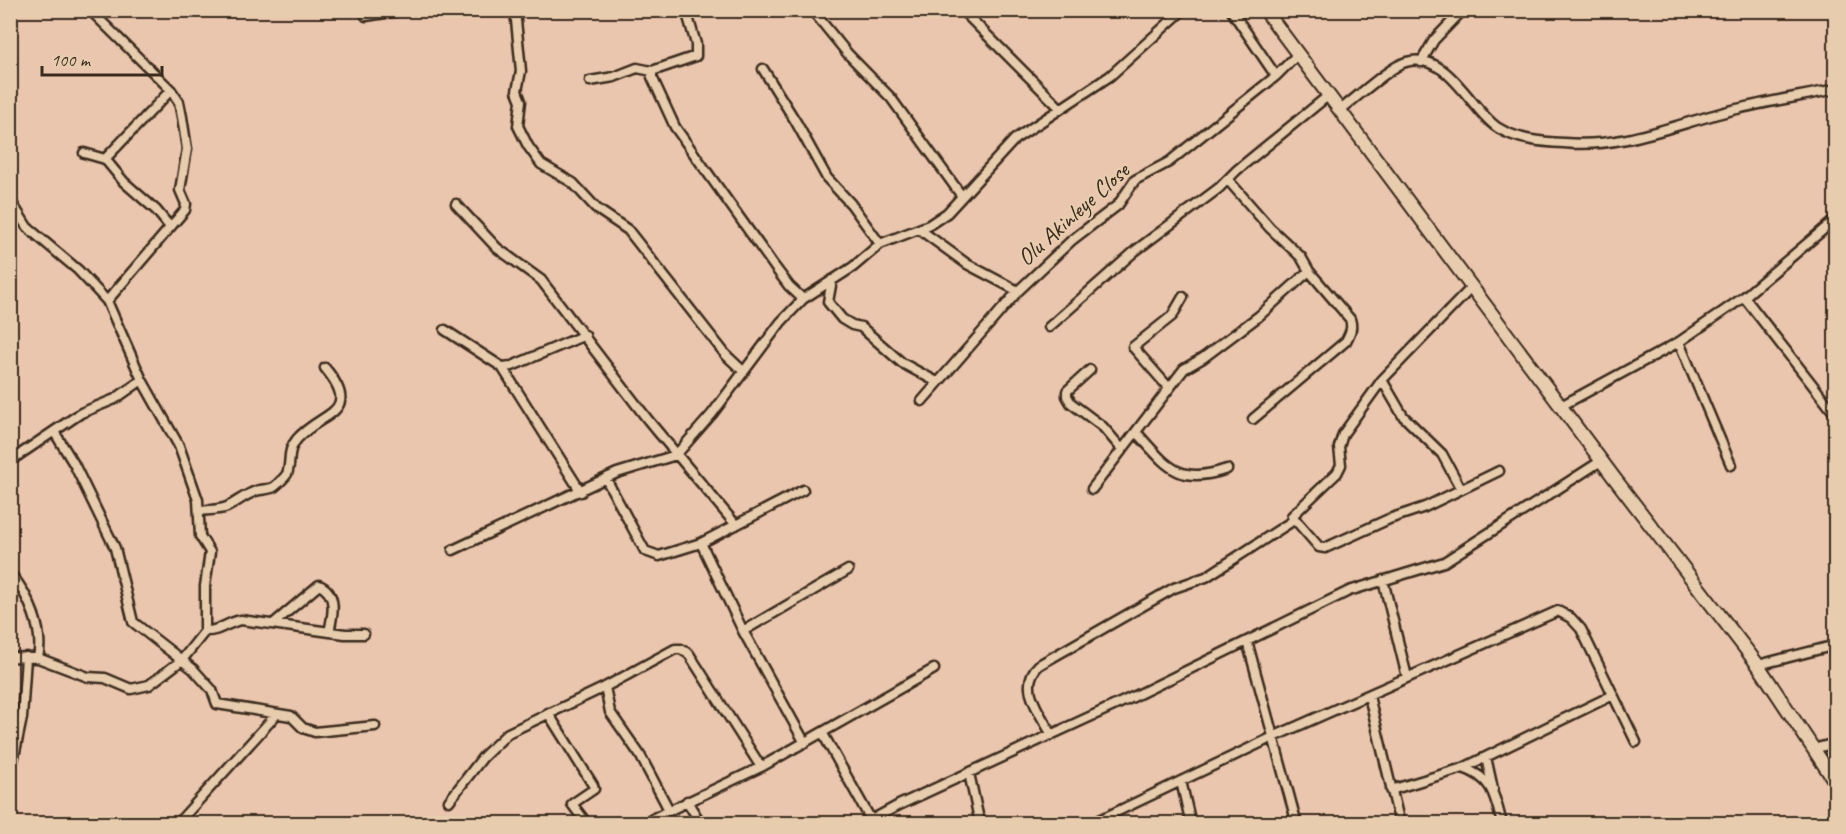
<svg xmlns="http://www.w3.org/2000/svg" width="1846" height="834" viewBox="0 0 1846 834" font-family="Caveat,sans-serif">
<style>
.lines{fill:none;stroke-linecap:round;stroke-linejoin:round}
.minor-casing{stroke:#3b2a1e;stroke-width:13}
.secondary-casing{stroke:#3b2a1e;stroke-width:16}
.minor{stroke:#e7ccae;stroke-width:8}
.secondary{stroke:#e7ccae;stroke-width:12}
.labels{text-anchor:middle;stroke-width:4.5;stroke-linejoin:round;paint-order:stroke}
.street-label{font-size:24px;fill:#3b2a1e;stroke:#e7ccae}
</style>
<rect width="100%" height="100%" fill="#ebc6ae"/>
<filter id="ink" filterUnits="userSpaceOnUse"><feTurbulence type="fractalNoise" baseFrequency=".0167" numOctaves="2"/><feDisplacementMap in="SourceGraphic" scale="12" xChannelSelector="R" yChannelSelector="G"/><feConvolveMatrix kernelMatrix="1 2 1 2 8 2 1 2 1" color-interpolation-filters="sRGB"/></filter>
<g filter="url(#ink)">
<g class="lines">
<defs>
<path id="minor" d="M90 10 171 90 179 102 182 117 187 149 180 190 186 204 185 210 107 301
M515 10 521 71 517 91 521 101 518 126 528 146 541 164 573 183 597 209 628 230 726 355 743 371
M812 10 848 54 891 98 961 195
M962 10 1060 108
M1231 10 1276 76
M10 13 13 10
M366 16 405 10
M1421 62 1434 40 1463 10
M763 69 796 122 827 178 851 204 880 244
M652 71V77L675 127 774 266 789 286 803 299
M590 81 614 77 637 68 652 71 696 56V44L686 10
M1340 110C1355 99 1391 66 1406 62 1448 50 1471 111 1498 128 1518 140 1541 142 1564 143 1624 149 1680 122 1737 109 1770 101 1803 96 1836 89
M84 153 105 159 124 182 156 210 170 227
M105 159 171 90
M10 200 27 227 78 270 107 301 142 380 179 446 198 500 200 536 210 552 205 586V631L182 660 149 685 131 689 105 678 88 677 38 658 10 657
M456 204 497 248 541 280 648 420 736 525
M919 229 967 264 1018 291
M832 280 828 302 842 319 852 325 861 327 902 363 937 382
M1471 288 1382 380 1343 434 1339 447 1341 465 1337 473 1292 516 1319 547 1325 548 1389 519 1425 507 1499 471
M1744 297 1836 415
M1049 327 1135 251 1219 188 1237 170 1329 95
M445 330 502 367 512 366 585 335
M1679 342 1731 465
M502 367 581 492
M1090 370 1067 391V396L1071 403 1103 427 1121 448
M1382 380 1403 416 1442 454 1461 489
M1169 388 1133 347 1172 316 1183 297
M922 401 1018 291 1072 240 1118 205 1135 180 1169 162 1276 76 1297 55
M1561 406 1679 342 1744 297 1836 219
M1253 419 1346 341C1350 333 1353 328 1350 319L1309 271
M1136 432C1167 466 1178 486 1227 469
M55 433 74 464 115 548 133 622 193 669 212 690 217 704 291 716 303 728 315 732 375 726
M10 461 81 413 115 399 142 380
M606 479 645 551 659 556 701 543 803 490
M1092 489 1184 369 1203 358 1259 316 1309 271 1301 257 1270 228 1228 180
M200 511C208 510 220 510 227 507 237 502 245 495 256 491 261 489 269 490 274 487 277 485 285 477 287 474 292 461 286 452 297 439 322 411 363 414 325 368
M701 543 743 631 805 743
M453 550 617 473 676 455 712 414 781 322 803 299 853 267 880 244 929 225 947 213 1015 139 1110 76 1183 10
M10 573C29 595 44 630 38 658
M1383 580 1407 677
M273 624 319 585C338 593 333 615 329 632
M205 631C219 632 228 622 241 620L345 634H364
M743 631 848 570
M1247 641 1297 824
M1758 665 1836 645
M605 687 610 712 640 755 669 810
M1369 696 1400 824
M548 713 593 785 594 789 572 804 587 824
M823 734 871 820 870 822
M1052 735C1040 713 1017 686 1039 665L1174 588 1206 577 1294 520
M1813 749 1836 743
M1486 757 1493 789
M1463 768 1613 695
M969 773 980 824
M10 776 22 718 26 657
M1181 781 1191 824
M1391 790 1463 768C1493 778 1495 796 1502 824
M449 801 483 757 508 733 605 687 675 649H681L689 654 761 767
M687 801 701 824
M177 824 276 715
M641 824 761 767 934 669
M864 824 899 805 1135 696 1349 591 1444 562 1601 461
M1091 824 1273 737 1558 611 1571 618 1581 629 1636 742"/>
<path id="secondary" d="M1265 10 1615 479 1758 665 1836 783"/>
</defs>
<use href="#minor" class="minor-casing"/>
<use href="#secondary" class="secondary-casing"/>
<use href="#minor" class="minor"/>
<use href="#secondary" class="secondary"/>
</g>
</g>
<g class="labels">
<g class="street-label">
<text transform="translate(1073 214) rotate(-42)" y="8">Olu Akinleye Close</text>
</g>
</g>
<rect width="1846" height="834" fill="none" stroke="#e7ccae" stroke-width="36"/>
<rect x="18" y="18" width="1810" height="798" fill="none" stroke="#3b2a1e" stroke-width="2" filter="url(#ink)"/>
<path d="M42 66v9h120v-9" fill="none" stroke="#3b2a1e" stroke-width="3"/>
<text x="51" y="66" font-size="18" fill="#3b2a1e" stroke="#e7ccae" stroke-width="4.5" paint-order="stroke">100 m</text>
</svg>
